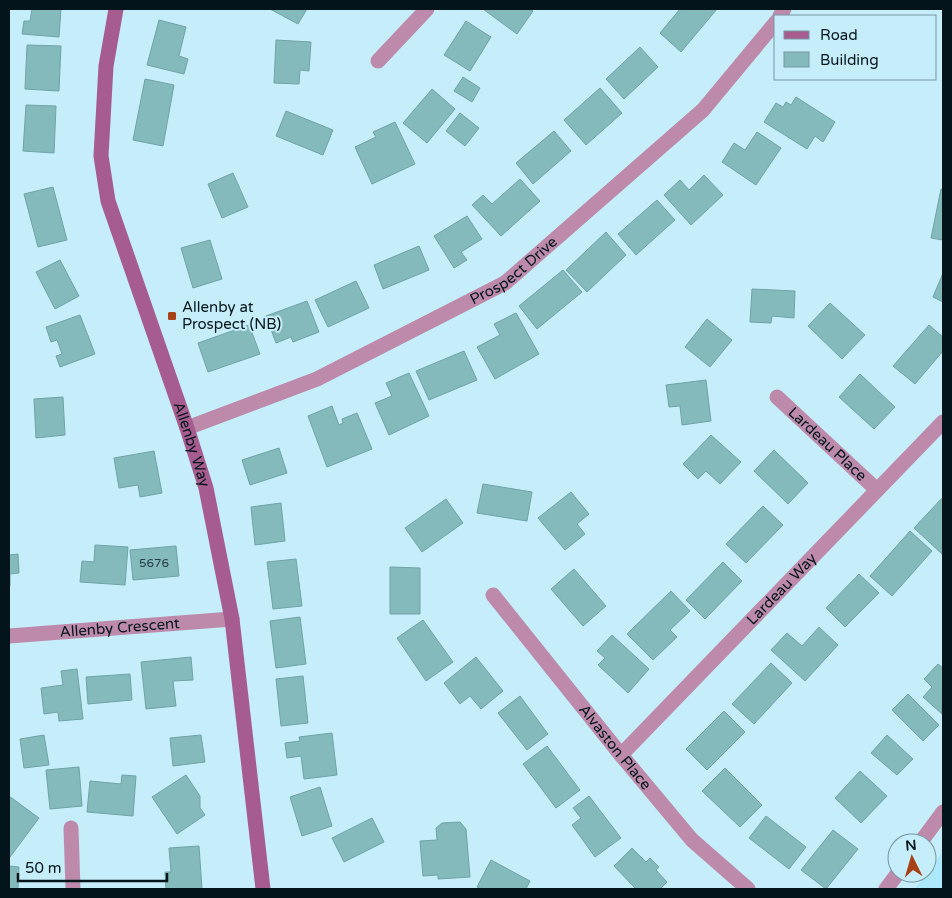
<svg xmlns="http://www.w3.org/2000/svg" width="952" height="898" viewBox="0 0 952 898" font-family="'Varela Round',sans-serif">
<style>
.built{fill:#ade9fd}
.building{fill:#85babd;stroke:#6fa3a6}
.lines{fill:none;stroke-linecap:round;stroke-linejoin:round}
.street{stroke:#bd8aab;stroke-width:15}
.secondary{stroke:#a65c8e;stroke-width:15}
.poi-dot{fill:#a74217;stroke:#c5edfa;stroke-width:2}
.labels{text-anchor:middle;stroke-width:4;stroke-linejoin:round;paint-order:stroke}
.number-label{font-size:12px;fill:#243e43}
.street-label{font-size:15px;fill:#03141a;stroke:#c5edfa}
.poi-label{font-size:15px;fill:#03141a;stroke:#c5edfa;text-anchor:start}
</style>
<rect width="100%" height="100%" fill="#c5edfa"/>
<path class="built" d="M943 851V889H915L927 873Z"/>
<path class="building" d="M32 9H61L59 37 22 34 24 21H30Z
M270 9H307L298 24Z
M483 9H529L533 11 517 34Z
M680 9H717L681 52 660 33Z
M159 20 186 27 179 56 188 59 184 74 147 65Z
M466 21 491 37 470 71 444 55Z
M276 40 311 42 309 71 300 70 299 84 274 83Z
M27 45 61 46 59 91 25 89Z
M640 47 658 67 624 99 606 79Z
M463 77 480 88 472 102 454 91Z
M145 79 174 85 163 146 133 140Z
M600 88 622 113 586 145 564 120Z
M432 89 455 109 427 143 403 123Z
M796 97 835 122 823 142 815 136 807 149 764 122 776 103 783 107 786 102 791 105Z
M26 105 56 106 54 153 23 151Z
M286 111 333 130 323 155 276 136Z
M460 113 479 128 465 146 446 131Z
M395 122 415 164 372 184 355 147 376 137 373 132Z
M554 131 571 151 533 184 516 163Z
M757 132 781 148 756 185 722 162 734 143 745 150Z
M233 173 248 207 222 218 208 184Z
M704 175 723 195 691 225 664 195 680 180 689 190Z
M520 179 540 201 501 236 472 205 483 195 492 204Z
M53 187 67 240 38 247 24 194Z
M941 189H943V240L931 238Z
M657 200 675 220 636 255 618 234Z
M467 216 482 239 461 252 467 260 454 268 434 236Z
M606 232 626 255 587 292 566 270Z
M210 240 222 279 193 288 181 248Z
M419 246 429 270 383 289 374 265Z
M60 260 79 296 55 309 36 272Z
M563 270 582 292 537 329 519 306Z
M943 273V302L933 297Z
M356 281 369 308 328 327 315 300Z
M752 289 795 291 794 318 772 316 771 323 750 322Z
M307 301 319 332 293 342 291 337 276 343 266 316Z
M830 303 865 335 842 359 808 326Z
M516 313 539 354 495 379 477 347 500 335 494 324Z
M80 315 95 354 60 367 56 356 62 354 57 340 51 342 46 327Z
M707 319 732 340 710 367 685 347Z
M249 325 260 354 208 372 198 343Z
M929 325 943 337V351L915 384 893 366Z
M464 351 477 380 429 400 416 371Z
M409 373 429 416 389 435 375 403 392 396 386 383Z
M860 374 895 407 874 429 839 397Z
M706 380 711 421 682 425 680 406 669 407 666 385Z
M63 397 65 435 36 438 34 399Z
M332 406 339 425 343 423 342 419 357 413 372 449 327 467 308 416Z
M711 435 741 462 720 484 706 471 698 479 683 464Z
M279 448 287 473 250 485 242 460Z
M774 450 808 483 788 504 754 471Z
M154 451 162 493 140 497 138 485 119 488 114 458Z
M483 484 532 492 527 521 477 513Z
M571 492 589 514 577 524 585 534 565 550 538 518Z
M943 497V553L942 554 914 528Z
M446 499 463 523 422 552 405 528Z
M281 503 285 541 255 545 251 507Z
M763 506 783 525 746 563 726 544Z
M910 531 932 551 892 596 870 576Z
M95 545 128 547 125 585 80 582 82 561 94 562Z
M176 546 179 576 133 580 130 550Z
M18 554 19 573 10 574V586H9V555Z
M296 559 302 606 273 609 267 562Z
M723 562 742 581 705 619 686 600Z
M390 567 420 568V614H390Z
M574 569 606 606 583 626 551 589Z
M859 574 879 593 845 627 826 608Z
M671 591 690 611 670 630 677 637 653 660 627 634Z
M300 617 306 664 276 668 270 621Z
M423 620 453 662 426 681 397 638Z
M819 627 838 645 805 681 771 650 787 633 802 646Z
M612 635 649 669 628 693 598 665 605 658 597 651Z
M191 657 193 680 173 681 176 706 146 709 141 662Z
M476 657 503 691 481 709 470 696 460 704 444 683Z
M771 663 792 683 754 724 732 704Z
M938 664 943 668 942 714 923 697 932 687 924 679Z
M77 669 83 719 59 721 58 712 44 714 41 688 63 685 61 671Z
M130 674 132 700 88 704 86 677Z
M303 676 308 723 281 726 276 679Z
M908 694 939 725 923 741 892 710Z
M520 696 548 734 527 750 498 713Z
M724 711 745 732 707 770 686 749Z
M332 733 337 775 304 779 301 756 287 758 285 743 300 741 299 737Z
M44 735 49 765 24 768 20 739Z
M201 735 205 762 173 766 170 738Z
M887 735 913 759 897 775 871 753Z
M547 746 580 790 556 808 523 764Z
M79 767 82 806 50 809 46 770Z
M725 768 762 805 740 827 702 791Z
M860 771 887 796 861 823 835 798Z
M122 775 136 776 133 816 87 812 90 781 121 784Z
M186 775 200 796V808L205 815 177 834 152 797Z
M320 787 332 826 302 836 290 797Z
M9 796 39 818 10 857 9 856Z
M589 796 621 838 595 857 572 825 581 818 573 808Z
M766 816 806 847 789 869 749 838Z
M372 818 384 842 344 862 332 838Z
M460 822 466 829 470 877 438 879V875L423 876 420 841 437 840 436 828 442 823Z
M833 830 858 849 826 889 801 870Z
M199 846 202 889H166L165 872H171L169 848Z
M632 848 646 862 650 858 659 867 656 870 667 882 660 889H634L635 888 614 866Z
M491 860 530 881 526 889H482L477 887Z
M9 866 19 867 18 889H9Z"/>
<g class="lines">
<g class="street">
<path d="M780 16 784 9"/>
<path d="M378 61 427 9"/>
<path id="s1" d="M777 397 877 490"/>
<path id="s2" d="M187 428 317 379 505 283 703 110 776 22"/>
<path id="s3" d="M493 595 621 755 692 840 748 889"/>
<path id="s4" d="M9 636 232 619"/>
<path id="s5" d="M621 755 943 422"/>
<path d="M71 828 73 889"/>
<path d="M920 843 943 812"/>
<path d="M886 889 898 873"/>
</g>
<path class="secondary" id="s6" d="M116 9 106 66 101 156 108 201 187 428 206 488 232 619 263 889"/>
</g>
<rect class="poi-dot" x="167" y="311" width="10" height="10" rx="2.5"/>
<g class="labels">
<g class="number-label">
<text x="154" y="567">5676</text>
</g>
<g class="street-label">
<text dy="5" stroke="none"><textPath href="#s2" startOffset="364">Prospect Drive</textPath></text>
<text dy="5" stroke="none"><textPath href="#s1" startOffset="69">Lardeau Place</textPath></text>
<text dy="5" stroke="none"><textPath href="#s6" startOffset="451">Allenby Way</textPath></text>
<text dy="5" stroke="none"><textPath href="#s5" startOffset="231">Lardeau Way</textPath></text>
<text dy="5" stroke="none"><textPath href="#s4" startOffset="111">Allenby Crescent</textPath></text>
<text dy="5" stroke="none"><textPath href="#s3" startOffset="195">Alvaston Place</textPath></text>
</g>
<g class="poi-label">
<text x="182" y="312">Allenby at<tspan x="182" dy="17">Prospect (NB)</tspan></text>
</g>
</g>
<rect width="952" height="898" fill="none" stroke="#03141a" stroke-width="20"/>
<rect x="774" y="15" width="162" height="65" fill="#c5edfa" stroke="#7796a0"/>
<rect x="784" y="31" width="25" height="8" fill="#a65c8e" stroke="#7796a0"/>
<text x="820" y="40" font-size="15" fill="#03141a">Road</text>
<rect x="784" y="52" width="25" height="15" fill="#85babd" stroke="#7796a0"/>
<text x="820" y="65" font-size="15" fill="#03141a">Building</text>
<g transform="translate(912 858) rotate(355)"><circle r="24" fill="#c5edfa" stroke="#7796a0"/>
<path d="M0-4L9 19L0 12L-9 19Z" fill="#a74217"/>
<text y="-8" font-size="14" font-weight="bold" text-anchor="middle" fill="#03141a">N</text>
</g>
<path d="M18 873v8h149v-8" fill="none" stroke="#03141a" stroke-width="2.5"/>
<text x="25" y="873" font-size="15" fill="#03141a" stroke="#c5edfa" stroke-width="4" paint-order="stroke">50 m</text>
</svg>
